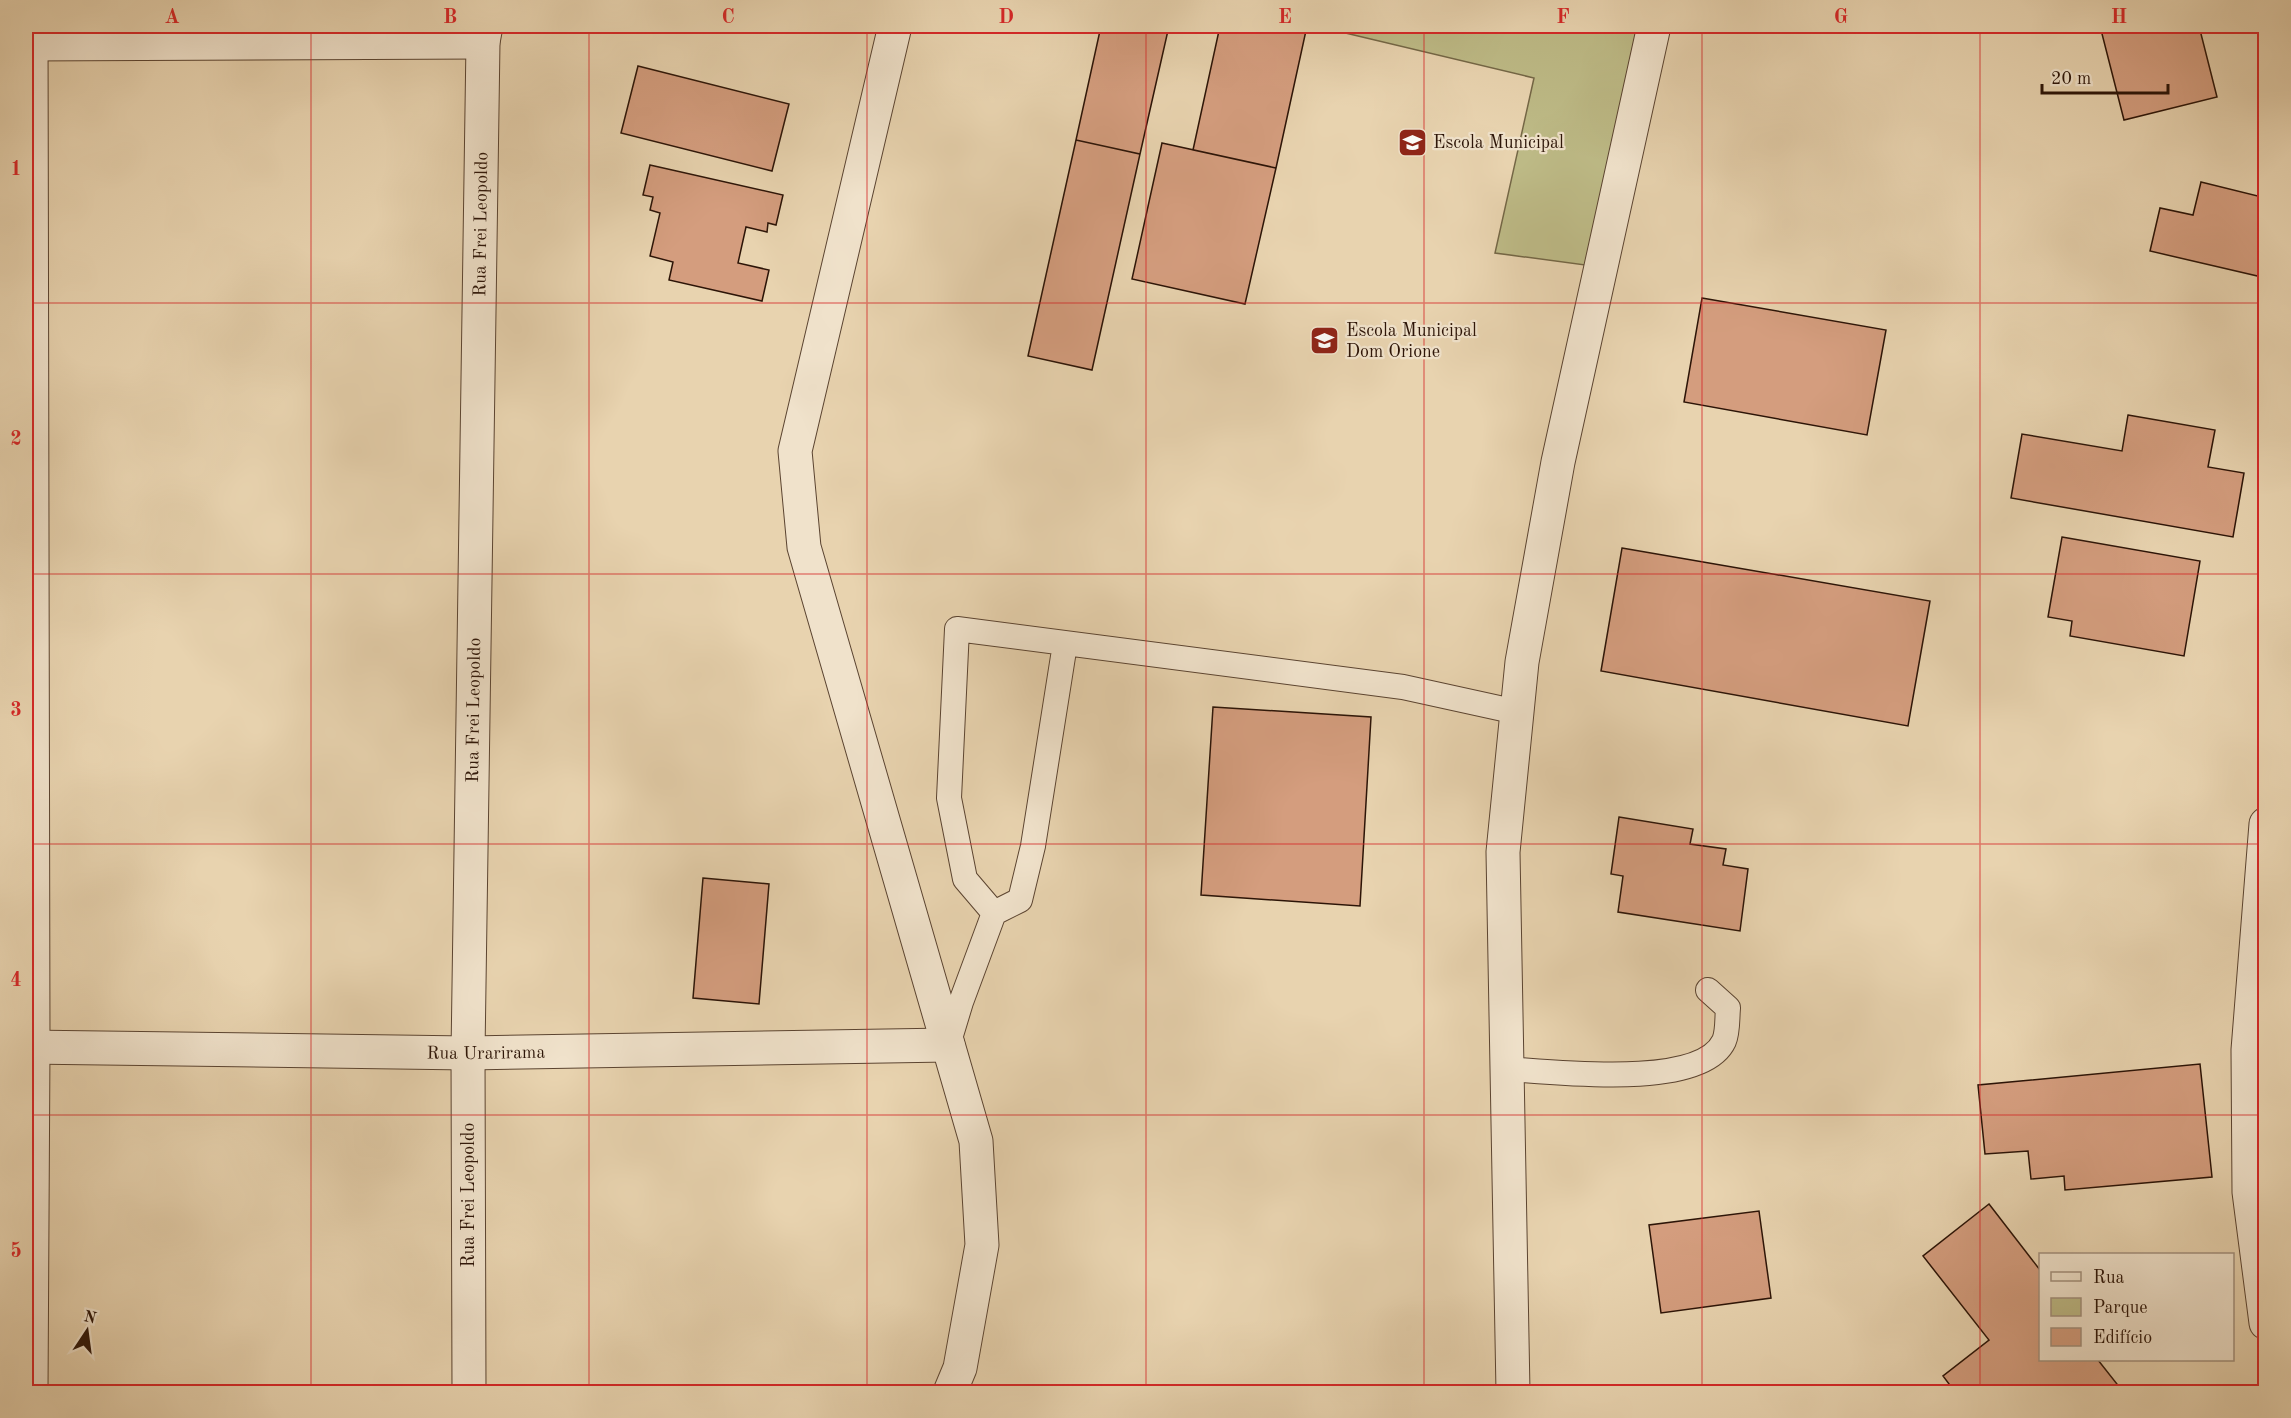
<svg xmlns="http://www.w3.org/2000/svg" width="2291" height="1418" viewBox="0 0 2291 1418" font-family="'Old Standard TT',serif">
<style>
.green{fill:#bdba86;stroke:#746746;stroke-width:1.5}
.building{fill:#d49d7e;stroke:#2c1407;stroke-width:1.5}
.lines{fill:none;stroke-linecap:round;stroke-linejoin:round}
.lane-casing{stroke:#5b4431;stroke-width:26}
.street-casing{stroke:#5b4431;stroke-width:35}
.lane{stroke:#f0e2cb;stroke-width:24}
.street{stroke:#f0e2cb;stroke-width:33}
.grid{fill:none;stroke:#d62828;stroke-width:1.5;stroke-opacity:0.55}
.labels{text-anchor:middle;stroke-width:4.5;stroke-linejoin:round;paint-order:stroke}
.poi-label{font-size:18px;fill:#2c1407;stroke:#f0e2cb;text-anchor:start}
.street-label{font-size:18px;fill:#2c1407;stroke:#f0e2cb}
.neatline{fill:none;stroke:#d62828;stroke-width:2}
.grid-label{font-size:20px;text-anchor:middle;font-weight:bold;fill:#d62828}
</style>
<rect width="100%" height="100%" fill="#e8d3af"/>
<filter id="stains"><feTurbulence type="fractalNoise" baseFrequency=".00333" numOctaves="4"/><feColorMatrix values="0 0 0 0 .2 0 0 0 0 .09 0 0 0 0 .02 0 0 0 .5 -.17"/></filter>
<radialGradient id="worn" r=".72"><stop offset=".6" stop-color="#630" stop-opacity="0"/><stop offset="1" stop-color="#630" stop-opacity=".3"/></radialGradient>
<path class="green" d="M1316 26H1649L1585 265 1495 253 1534 78Z"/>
<path class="building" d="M1101 26H1169L1140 154 1076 140Z
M1220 26H1307L1276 168 1193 150Z
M2100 26H2199L2217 97 2124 120Z
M638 66 789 104 772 171 621 133Z
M1076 140 1140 154 1092 370 1028 356Z
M1162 143 1276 168 1245 304 1132 279Z
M650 165 783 195 776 225 768 223 767 232 746 227 738 263 769 270 762 301 669 280 673 262 650 256 660 213 650 210 653 197 643 195Z
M2201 182 2266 198V278L2150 251 2160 208 2193 215Z
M1702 298 1886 330 1867 435 1684 402Z
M2128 415 2215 430 2208 467 2244 473 2233 537 2011 498 2022 434 2122 451Z
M2062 537 2200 561 2184 656 2070 636 2072 621 2048 617Z
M1622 548 1930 601 1908 726 1601 671Z
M1213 707 1371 717 1360 906 1201 895Z
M1619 817 1693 829 1690 844 1726 849 1723 865 1748 869 1740 931 1618 912 1623 876 1611 874Z
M703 878 769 884 759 1004 693 998Z
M2200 1064 2212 1177 2065 1190 2064 1176 2031 1179 2028 1151 1985 1154 1978 1085Z
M1989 1204 2040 1270V1360H2098L2117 1384 2106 1392H1955L1943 1376 1989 1340 1923 1256Z
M1759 1211 1771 1298 1661 1313 1649 1225Z"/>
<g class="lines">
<defs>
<path id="lane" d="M994 913 965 879 949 798 957 629 1403 687 1517 712
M948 1045 961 1002 994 913 1020 900 1033 846 1065 644
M1507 1069C1554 1072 1701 1090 1724 1041 1728 1032 1727 1018 1728 1008L1708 990"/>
<g id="street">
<path d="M31 26 33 1047 31 1392"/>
<path d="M895 26 795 451 804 547 976 1141 982 1245 960 1368 950 1392"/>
<path d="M26 44 483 42"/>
<path d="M2266 824 2248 1050 2249 1192 2266 1323"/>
<path id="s1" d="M26 1047 468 1053 948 1045"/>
<path id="s2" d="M469 1392 468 1053 483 42 486 26"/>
<path d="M1513 1392 1503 852 1522 662 1558 462 1654 26"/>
</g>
</defs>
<use href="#lane" class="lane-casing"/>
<use href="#street" class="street-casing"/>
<use href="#lane" class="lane"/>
<use href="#street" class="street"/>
</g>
<path class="grid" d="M311 26V1392M589 26V1392M867 26V1392M1146 26V1392M1424 26V1392M1702 26V1392M1980 26V1392M26 303H2266M26 574H2266M26 844H2266M26 1115H2266"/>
<defs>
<symbol id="school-square" viewBox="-11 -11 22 22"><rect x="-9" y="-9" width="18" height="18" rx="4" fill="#8f2418" stroke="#f0e2cb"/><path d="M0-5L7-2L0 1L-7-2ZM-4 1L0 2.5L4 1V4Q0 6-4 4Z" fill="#fff"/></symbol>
</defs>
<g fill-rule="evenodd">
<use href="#school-square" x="1396" y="126" width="33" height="33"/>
<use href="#school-square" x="1308" y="324" width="33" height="33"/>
</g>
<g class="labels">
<g class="poi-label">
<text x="1433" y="148">Escola Municipal</text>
<text x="1346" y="336">Escola Municipal<tspan x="1346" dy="21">Dom Orione</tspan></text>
</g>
<g class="street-label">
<text dy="6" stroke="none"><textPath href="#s2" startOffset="1168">Rua Frei Leopoldo</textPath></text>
<text dy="6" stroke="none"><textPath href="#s2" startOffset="682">Rua Frei Leopoldo</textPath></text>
<text dy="6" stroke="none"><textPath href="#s1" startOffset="460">Rua Urarirama</textPath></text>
<text transform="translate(468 1195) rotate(-90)" y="6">Rua Frei Leopoldo</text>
</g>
</g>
<rect width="2291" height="1418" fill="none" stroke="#e8d3af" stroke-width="66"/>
<rect x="2039" y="1253" width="195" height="108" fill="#f0e2cb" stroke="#a2907d" stroke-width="1.5"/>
<rect x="2051" y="1272" width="30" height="9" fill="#f0e2cb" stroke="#a2907d" stroke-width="1.5"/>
<text x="2093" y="1283" font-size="18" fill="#2c1407">Rua</text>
<rect x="2051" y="1298" width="30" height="18" fill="#bdba86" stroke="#a2907d" stroke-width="1.5"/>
<text x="2093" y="1313" font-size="18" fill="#2c1407">Parque</text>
<rect x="2051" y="1328" width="30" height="18" fill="#d49d7e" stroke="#a2907d" stroke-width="1.5"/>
<text x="2093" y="1343" font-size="18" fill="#2c1407">Edifício</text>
<g transform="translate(87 1331) rotate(13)" stroke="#f0e2cb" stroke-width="4.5" paint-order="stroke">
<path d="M0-4.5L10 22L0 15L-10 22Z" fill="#2c1407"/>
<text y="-9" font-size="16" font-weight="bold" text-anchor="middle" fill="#2c1407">N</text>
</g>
<path d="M2042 84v9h126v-9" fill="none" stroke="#2c1407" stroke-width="3"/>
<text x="2051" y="84" font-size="18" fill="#2c1407" stroke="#f0e2cb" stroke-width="4.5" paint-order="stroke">20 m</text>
<rect x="33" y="33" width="2225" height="1352" class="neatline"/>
<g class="grid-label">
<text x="172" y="23">A</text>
<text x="450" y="23">B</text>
<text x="728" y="23">C</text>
<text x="1006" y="23">D</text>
<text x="1285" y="23">E</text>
<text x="1563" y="23">F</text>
<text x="1841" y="23">G</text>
<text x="2119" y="23">H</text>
<text x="16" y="175">1</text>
<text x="16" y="445">2</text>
<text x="16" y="716">3</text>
<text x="16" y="986">4</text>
<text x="16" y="1257">5</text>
</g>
<rect width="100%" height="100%" filter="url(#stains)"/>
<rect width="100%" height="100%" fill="url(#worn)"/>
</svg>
